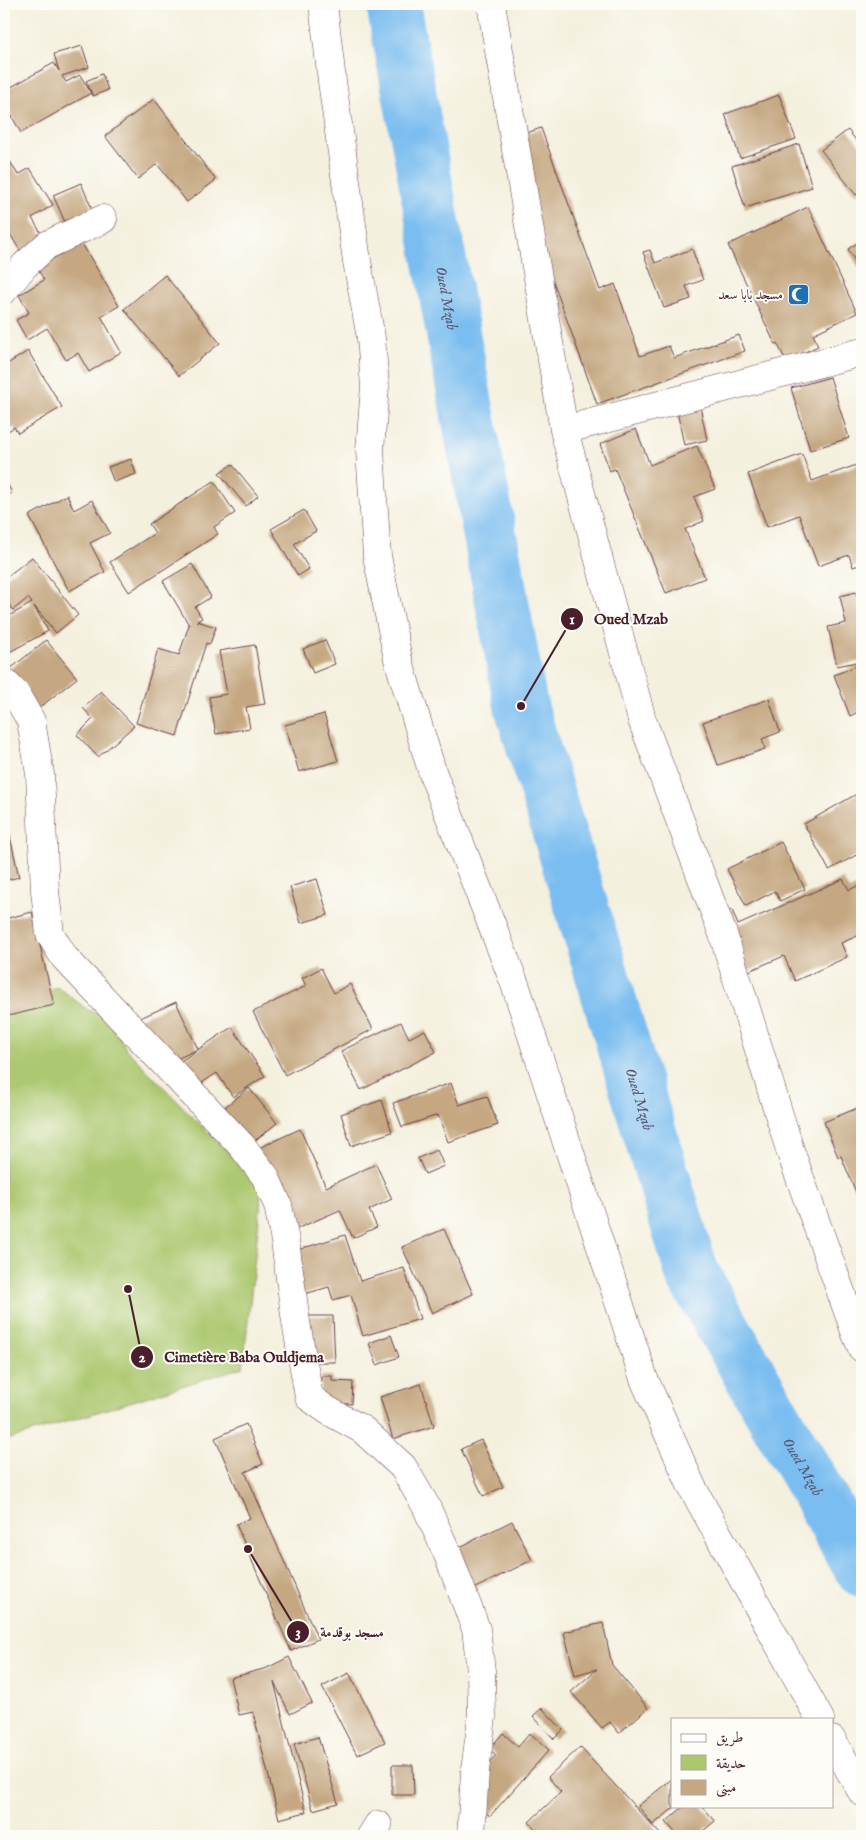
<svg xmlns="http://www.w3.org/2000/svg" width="866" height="1840" viewBox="0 0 866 1840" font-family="'IM FELL English',Amiri,serif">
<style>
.green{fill:#acc86f;stroke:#7b744d}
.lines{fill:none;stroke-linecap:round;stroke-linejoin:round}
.river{stroke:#7abdf0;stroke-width:54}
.building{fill:#c5a882}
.minor-casing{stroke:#643e46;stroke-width:29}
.minor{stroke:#fff;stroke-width:28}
.labels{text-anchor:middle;stroke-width:4;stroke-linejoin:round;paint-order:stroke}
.poi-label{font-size:14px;fill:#4a1f2b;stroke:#fdfcf7;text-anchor:end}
.water-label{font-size:15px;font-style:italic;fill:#5b5670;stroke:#fdfcf7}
.leader{fill:none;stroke:#4a1f2b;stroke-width:2}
.callout-dot{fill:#4a1f2b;stroke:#fdfcf7;stroke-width:2}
.mark-label{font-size:15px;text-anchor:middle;font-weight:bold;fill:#fff}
.callout-label{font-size:15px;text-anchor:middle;font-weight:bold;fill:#4a1f2b;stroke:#fdfcf7;stroke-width:4;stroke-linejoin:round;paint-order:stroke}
</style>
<rect width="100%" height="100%" fill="#fdfcf7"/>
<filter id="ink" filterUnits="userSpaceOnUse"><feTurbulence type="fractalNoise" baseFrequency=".02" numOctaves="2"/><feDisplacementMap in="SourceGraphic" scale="10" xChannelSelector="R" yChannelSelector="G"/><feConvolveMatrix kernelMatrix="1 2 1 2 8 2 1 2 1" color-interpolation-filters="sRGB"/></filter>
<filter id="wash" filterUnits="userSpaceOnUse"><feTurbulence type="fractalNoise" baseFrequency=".0096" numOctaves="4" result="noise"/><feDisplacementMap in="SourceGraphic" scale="20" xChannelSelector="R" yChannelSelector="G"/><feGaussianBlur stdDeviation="1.12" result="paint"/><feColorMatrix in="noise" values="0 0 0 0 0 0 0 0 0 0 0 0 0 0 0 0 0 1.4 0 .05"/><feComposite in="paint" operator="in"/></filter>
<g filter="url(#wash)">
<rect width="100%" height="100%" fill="#f4f0de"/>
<path class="green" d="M58 987 88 1010 110 1018 126 1049 261 1186 260 1210 243 1367 4 1441V999Z"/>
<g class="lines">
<path class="river" id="s1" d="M393 4 521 706 692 1273 862 1570"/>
</g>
<g id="blocks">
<path class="building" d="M82 46 89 67 62 76 66 82 80 75 91 93 21 133 4 102V91L54 63 59 71 54 54Z
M102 74 108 90 93 96 86 81Z
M779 95 796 139 740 158 725 114Z
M154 99 216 180 187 202 157 164 138 179 105 136Z
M541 128 600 290 615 284 640 356 669 346 674 358 739 335 745 351 597 404 503 141Z
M848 130 862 148V190L856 195 821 150Z
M799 144 812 187 745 208 732 166Z
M7 156 18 175 30 168 53 205 32 218 45 240 22 254 10 234 4 238V158Z
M81 183 95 216 68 229 53 195Z
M808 207 857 313 813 334 818 346 786 361 777 343 775 344 728 245Z
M862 240V273L848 249Z
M81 242 119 306 101 316 121 352 89 372 78 353 66 360 47 328 27 340 16 320 29 313 19 295 44 280 37 268Z
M692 249 703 280 686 286 691 299 664 308 643 252 650 250 655 263Z
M165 275 220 343 179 376 124 309Z
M28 351 62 407 18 433 14 427 4 434V366Z
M830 377 849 438 810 450 791 388Z
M700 406 707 440 684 445 677 411Z
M636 429 650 465 697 446 715 489 694 497 704 521 685 529 705 578 666 593 615 469 610 471 600 444Z
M802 454 812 481 862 463V564L853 567 849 555 818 566 799 515 767 527 748 474Z
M131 459 136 474 114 482 108 467Z
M232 464 258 496 246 506 219 473Z
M4 477 12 493 4 497Z
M214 481 235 513 214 527 218 534 129 592 110 562 155 533 149 524Z
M67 495 74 510 92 500 110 533 90 543 105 572 69 591 29 516Z
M304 510 316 531 294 544 309 569 298 576 271 529Z
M32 557 78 615 56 633 34 606 48 631 4 655V619L32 603 28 598 13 610 4 598V579Z
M192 564 211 597 195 607 202 618 197 621 216 627 210 644 206 643 177 736 136 723 158 649 179 655 189 625 163 581Z
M856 592 862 618V661L837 666 828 627 846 623 840 596Z
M46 640 77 678 30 715 4 674Z
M325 640 335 664 313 673 303 649Z
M255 645 265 704 246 707 250 728 216 734 209 697 227 694 219 651Z
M862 664V710L850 716 834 675Z
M101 691 134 726 98 757 77 735 93 719 83 708Z
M769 699 780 732 762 739 765 749 718 765 703 722Z
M324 714 338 761 299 772 285 725Z
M862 791V852L829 870 804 824Z
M9 832 19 877 4 881V833Z
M781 842 805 889 780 901 775 891 746 906 727 869Z
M317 879 328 915 301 923 290 887Z
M843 879 849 890 862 884V934L841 943 847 957 795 981 784 956 737 976 712 919 732 910 738 925Z
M32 912 54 1005 4 1017V919Z
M321 968 334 993 350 984 373 1029 285 1075 253 1012 306 986 302 978Z
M176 1002 198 1049 160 1067 138 1019Z
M401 1022 409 1038 425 1030 436 1052 361 1090 341 1051Z
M232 1027 265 1076 233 1097 217 1073 191 1090 175 1065Z
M451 1083 459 1105 487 1096 498 1125 448 1142 438 1115 402 1127 393 1103Z
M249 1088 277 1123 238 1154 210 1119Z
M382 1100 392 1132 351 1146 341 1114Z
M862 1106V1207L841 1156 838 1157 824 1122Z
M300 1129 326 1187 376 1164 392 1199 369 1210 377 1227 353 1238 340 1210 287 1233 250 1152Z
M437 1150 444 1166 425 1174 418 1158Z
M444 1229 473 1294 432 1313 402 1247Z
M345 1235 360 1281 404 1268 420 1319 363 1336 351 1295 333 1300 329 1287 301 1295 288 1253Z
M303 1316H333L335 1362H305Z
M391 1335 399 1357 377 1365 369 1343Z
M321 1376H332V1381L353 1382 352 1404 321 1403Z
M421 1384 434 1426 393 1439 380 1397Z
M246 1424 263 1464 245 1472 318 1639 291 1651 236 1524 250 1518 215 1438Z
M481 1440 503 1487 483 1496 461 1449Z
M512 1521 532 1560 465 1593 446 1554Z
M603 1623 612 1665 648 1708 619 1733 610 1722 602 1728 571 1692 597 1669 575 1675 564 1632Z
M289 1657 312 1703 290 1714 274 1682 306 1812 279 1819 253 1712 239 1715 230 1678 267 1668Z
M349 1673 385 1742 357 1755 322 1687Z
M542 1708 563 1730 554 1739 533 1716Z
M503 1733 518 1747 530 1733 549 1750 490 1816 463 1792 496 1755 489 1749Z
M318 1737 338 1803 313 1810 294 1744Z
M580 1747 662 1836H542L529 1822 561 1792 548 1777Z
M392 1765H413L414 1795H392Z
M672 1779V1806H676L653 1825 638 1806Z
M684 1806H702L715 1821 697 1836H678L666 1822Z"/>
</g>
</g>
<g filter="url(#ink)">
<use href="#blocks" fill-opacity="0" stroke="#643e46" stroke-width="1"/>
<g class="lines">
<defs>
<path id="minor" d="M323 4 332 81 357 261 371 338 375 386 370 450 377 556 398 659 433 774 516 987 644 1379 692 1487 820 1719
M491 4 564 430 642 720 723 934 791 1153 856 1334 862 1348
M4 290 25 265 47 245 103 219
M564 430 862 352
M4 682 15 693 31 721 40 774 45 891 50 934 64 957 242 1146 265 1176 278 1205 285 1241 296 1322 309 1397 327 1410 363 1430 403 1467 426 1506 448 1555 476 1629 481 1671 482 1717 475 1771 471 1836
M832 1740 862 1792
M371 1836 378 1825"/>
</defs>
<use href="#minor" class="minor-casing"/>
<use href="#minor" class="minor"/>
</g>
</g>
<defs>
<symbol id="mosque-square" viewBox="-11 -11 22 22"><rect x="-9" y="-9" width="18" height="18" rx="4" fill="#1f6fb2" stroke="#fdfcf7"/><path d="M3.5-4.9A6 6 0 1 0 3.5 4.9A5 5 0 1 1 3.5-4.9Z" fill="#fff"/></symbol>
</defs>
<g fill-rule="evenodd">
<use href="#mosque-square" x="786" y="282" width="25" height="25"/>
</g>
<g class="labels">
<g class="poi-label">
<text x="783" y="299">مسجد بابا سعد</text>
</g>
<g class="water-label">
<text dy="5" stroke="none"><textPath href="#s1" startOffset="299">Oued Mzab</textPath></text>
<text dy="5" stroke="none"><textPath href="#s1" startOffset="1124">Oued Mzab</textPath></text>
<text dy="5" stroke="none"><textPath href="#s1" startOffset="1529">Oued Mzab</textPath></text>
</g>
</g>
<path class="leader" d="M521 706L572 619M128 1289L142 1357M248 1549L298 1632"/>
<g class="callout-dot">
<circle cx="521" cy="706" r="5"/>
<circle cx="128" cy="1289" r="5"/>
<circle cx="248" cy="1549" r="5"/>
<circle cx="572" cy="619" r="12"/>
<circle cx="142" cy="1357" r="12"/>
<circle cx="298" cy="1632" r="12"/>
</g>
<g class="mark-label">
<text x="572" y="624">1</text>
<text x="142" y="1362">2</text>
<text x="298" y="1637">3</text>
</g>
<g class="callout-label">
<text x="631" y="624">Oued Mzab</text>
<text x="244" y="1362">Cimetière Baba Ouldjema</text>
<text x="352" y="1637">مسجد بوقدمة</text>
</g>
<rect width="866" height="1840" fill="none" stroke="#fdfcf7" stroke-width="20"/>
<rect x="671" y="1718" width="162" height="90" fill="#fdfcf7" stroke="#b5a4a5"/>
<rect x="681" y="1734" width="25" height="8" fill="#ffffff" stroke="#b5a4a5"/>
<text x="716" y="1742" font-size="15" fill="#4a1f2b">طريق</text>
<rect x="681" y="1755" width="25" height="15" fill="#acc86f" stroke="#b5a4a5"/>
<text x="716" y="1768" font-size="15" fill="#4a1f2b">حديقة</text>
<rect x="681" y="1780" width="25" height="15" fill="#c5a882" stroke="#b5a4a5"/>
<text x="716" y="1792" font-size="15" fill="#4a1f2b">مبنى</text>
</svg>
